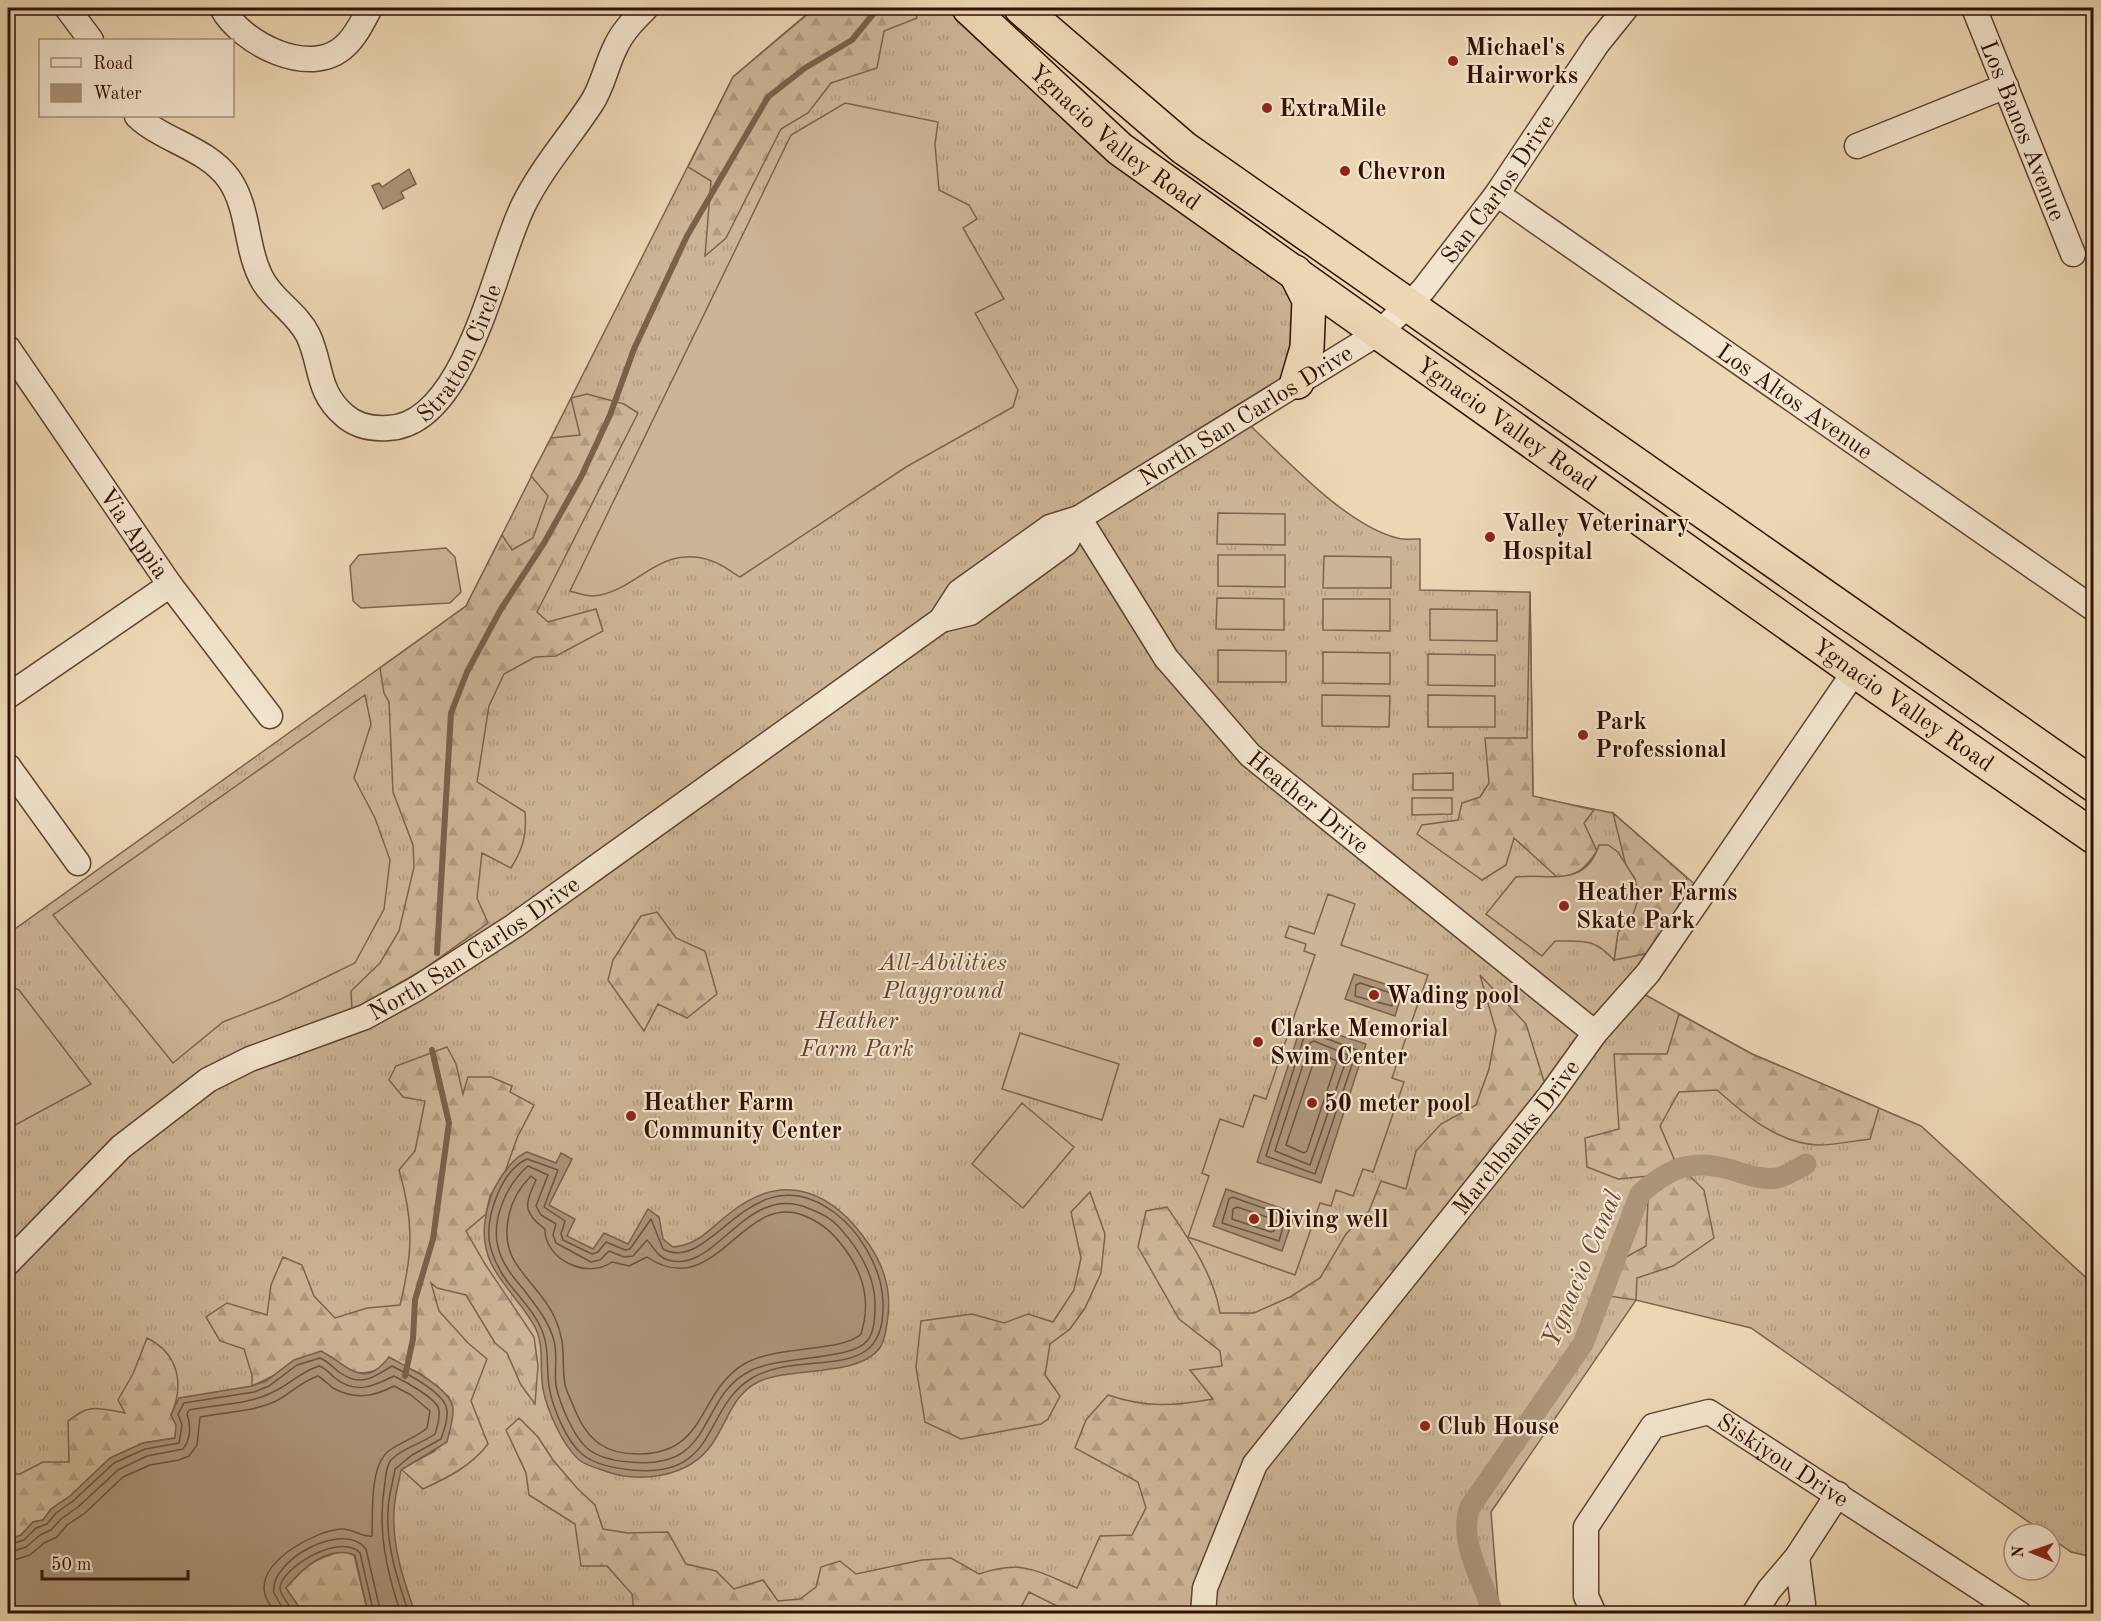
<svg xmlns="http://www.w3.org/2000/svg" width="2101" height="1621" viewBox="0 0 2101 1621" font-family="'Old Standard TT',serif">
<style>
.grass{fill:url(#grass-tufts);stroke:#7e634e;stroke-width:1.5}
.forest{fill:url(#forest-firs);stroke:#7e634e;stroke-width:1.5}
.pitch{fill:#ccb596;stroke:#7e634e;stroke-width:1.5}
.water{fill:#ac9478;stroke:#7b604a;stroke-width:1.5}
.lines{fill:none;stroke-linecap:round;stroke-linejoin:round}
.shore{stroke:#6e523e;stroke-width:1.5}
.stream{stroke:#7b604a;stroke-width:6}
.canal{stroke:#ac9478;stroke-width:21}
.minor-casing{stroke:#604231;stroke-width:27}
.highway-casing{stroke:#311105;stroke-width:36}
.minor{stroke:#f3e5ce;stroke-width:24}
.highway{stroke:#ecd7b4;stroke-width:33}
.poi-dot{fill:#8f2418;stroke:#f3e5ce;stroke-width:2}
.labels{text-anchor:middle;stroke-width:4.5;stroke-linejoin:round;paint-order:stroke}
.poi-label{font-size:24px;font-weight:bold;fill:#311105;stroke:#f3e5ce;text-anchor:start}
.street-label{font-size:24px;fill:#311105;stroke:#f3e5ce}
.park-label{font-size:24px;font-style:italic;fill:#604230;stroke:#f3e5ce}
.water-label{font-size:26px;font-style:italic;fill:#624533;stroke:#f3e5ce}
</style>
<defs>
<pattern id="grass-tufts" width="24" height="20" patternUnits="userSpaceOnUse" patternTransform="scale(1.5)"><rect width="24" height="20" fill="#ccb596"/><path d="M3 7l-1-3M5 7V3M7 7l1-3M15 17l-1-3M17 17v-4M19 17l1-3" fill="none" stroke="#b09b80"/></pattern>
<pattern id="forest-firs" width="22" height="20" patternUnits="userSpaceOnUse" patternTransform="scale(1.5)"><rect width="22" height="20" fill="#ccb596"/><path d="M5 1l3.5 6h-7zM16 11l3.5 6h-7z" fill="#b09b80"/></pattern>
</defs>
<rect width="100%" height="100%" fill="#ecd7b4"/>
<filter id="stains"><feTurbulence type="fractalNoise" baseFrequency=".00333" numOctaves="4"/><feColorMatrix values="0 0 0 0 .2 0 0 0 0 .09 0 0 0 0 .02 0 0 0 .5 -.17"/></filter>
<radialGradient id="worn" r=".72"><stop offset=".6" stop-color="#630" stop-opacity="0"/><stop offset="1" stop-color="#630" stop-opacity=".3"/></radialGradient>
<path class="grass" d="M814 8H969L1295 272 1297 382 1241 417C1283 455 1343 524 1397 538 1404 540 1413 539 1420 539V590L1530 592 1533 797 1613 813 1705 893 1633 988 1752 1054 1921 1126 2093 1284V1557L2071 1552 2050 1537V1534H2046L1751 1328 1636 1300 1491 1512 1499 1613H8V934L466 606 733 77Z"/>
<path class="forest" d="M815 8H915L917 18 884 31 877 68 831 83 808 113 781 129 726 238 705 256 711 181 688 167 733 77Z
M587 394 624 404 638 413 537 612 548 622 596 609 603 631 556 656 535 657 504 674 489 706 477 782 525 812C527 834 523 849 511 868L482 853 477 898 488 923 421 971 352 1010 351 991 380 963 399 931 414 867 413 845 393 792 389 702 384 693 380 668 466 606 502 535 512 550 533 538 548 496 531 476 551 438 580 435 571 398Z
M1530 592 1533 796 1594 810 1584 823 1597 851C1585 869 1578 875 1557 877L1514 838 1506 865 1482 880 1417 834 1422 825 1458 820 1462 803 1480 797 1489 783 1485 738H1527Z
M1613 813 1687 878 1665 950 1614 960 1618 932 1632 917 1635 879 1626 866Z
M657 912 676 938 705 951 717 994 687 1018 658 1004 644 1031 608 980 613 960 641 916Z
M1480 975 1526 1024 1549 1097 1256 1464 1203 1613H1071L1029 1592 1018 1613H634L632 1594 607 1566H581L575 1524 529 1495 526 1473 506 1430 519 1418 538 1437 553 1460 577 1488 595 1505 603 1529 628 1533 668 1532 686 1564 716 1571 734 1589 763 1580 778 1601 800 1599 816 1587 821 1567 840 1561 856 1574 922 1560 951 1558 979 1574C1022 1559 1037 1571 1077 1588L1100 1536 1132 1535 1146 1508 1138 1482 1075 1448 1086 1420 1108 1395C1146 1408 1173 1406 1213 1399L1190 1370 1222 1366 1220 1351 1179 1319 1138 1247 1146 1211 1167 1207C1189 1239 1214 1275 1220 1313H1254L1290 1297 1320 1278 1346 1234 1369 1211 1381 1181 1406 1189 1416 1151 1441 1124 1476 1105 1489 1069 1496 1031Z
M1679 1014 1752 1054 1879 1108 1870 1139C1853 1141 1835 1145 1818 1145 1779 1144 1744 1114 1717 1090L1679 1092 1660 1126 1675 1161 1704 1190 1714 1238 1673 1266 1637 1278 1636 1300 1594 1294 1601 1271 1646 1246 1649 1176 1618 1179 1587 1167 1585 1138 1619 1129 1614 1054H1667Z
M447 1047 456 1064 463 1094 468 1077H491L512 1086 510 1092 534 1105 517 1138 505 1172 490 1196 486 1214 466 1231 485 1264 534 1337 538 1366 535 1404 521 1385 507 1353 495 1343 466 1295 437 1288 431 1283 439 1311 468 1343 487 1359 471 1401 488 1444C471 1466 449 1477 423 1489L401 1469 435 1451 449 1397C436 1387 422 1371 406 1368 370 1362 366 1389 332 1357L279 1373 252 1386V1375L244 1349 220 1341 206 1317 227 1303 267 1315 271 1285 283 1257 302 1265 314 1296 335 1318 367 1308 400 1305C413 1252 414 1222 399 1170L415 1151 425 1101 403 1097 389 1080 396 1066Z
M1090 1192 1105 1234 1101 1273 1085 1308 1070 1329 1050 1344 1045 1375 1060 1396 1048 1419 1041 1424 961 1439 925 1422 916 1367 921 1321 972 1314 1004 1323 1028 1314 1053 1322 1074 1290 1081 1258 1071 1212Z
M147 1338C178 1353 185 1384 171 1415L176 1425 175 1438 143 1443 111 1458 70 1496 51 1509 43 1520 33 1522 21 1535 8 1540V1474H20L43 1462H69L68 1421C90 1403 98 1408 125 1413L118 1400 133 1374Z
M343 1551 354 1555 368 1613H303L286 1588C305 1565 314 1559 343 1551Z"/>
<path class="pitch" d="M845 103 938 122 935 144 939 190 969 205 977 219 963 228 1004 299 975 313 1018 390 1013 407 906 467 740 577C731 572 722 564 712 561 659 542 638 592 593 596 586 596 577 593 570 591L791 135Z
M1218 513 1285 514V545L1217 544Z
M446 548 455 557 461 592 450 603 361 608 353 601 350 566 359 555Z
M1218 555H1285V587L1218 586Z
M1324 556 1391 557V588H1323Z
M1217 598 1284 599V630L1216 629Z
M1323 599H1390V631L1323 630Z
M1430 609 1497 610V641L1430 640Z
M1218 650 1286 651V682H1218Z
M1323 652 1390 653V684L1323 683Z
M1428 654 1495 655V686L1428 685Z
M365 695 371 724 354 778 375 818 390 860 384 909 355 963 279 1000 223 1022 173 1063 53 915Z
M1322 695 1390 696 1389 727 1322 726Z
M1428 695 1495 696V727H1428Z
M1453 773V790H1413V774Z
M1412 798H1452V814L1412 815Z
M1599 845H1608L1618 852 1635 879 1639 897 1632 917 1618 932 1614 960C1594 938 1583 941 1555 941L1542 956 1486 914 1516 877C1549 873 1585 889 1599 845Z
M1328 894 1355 904 1341 945 1428 975 1392 1078 1404 1082 1373 1172 1363 1169 1353 1196 1336 1190 1331 1206 1320 1203 1295 1275 1188 1237 1209 1176 1202 1173 1220 1119 1243 1127 1254 1095 1266 1099 1315 955 1304 951 1306 944 1285 937 1289 926 1314 934Z
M8 986 19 990 91 1084 8 1129Z
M1020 1033 1119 1064 1102 1120 1002 1089Z
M1022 1103 1074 1147 1023 1208 972 1164Z"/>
<path class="water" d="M409 169 416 184 401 192 404 198 383 209 372 186 379 183 382 187Z
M1354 974 1403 990 1395 1016 1345 999Z
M1302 1023 1366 1044 1321 1183 1257 1162Z
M527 1152 556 1163 561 1153 572 1159 549 1205 575 1219 567 1236 593 1249 604 1233 628 1244 648 1209 659 1217 663 1239 673 1247C699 1245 710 1228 730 1213 785 1169 834 1192 870 1246 884 1267 891 1290 888 1315 887 1325 886 1337 881 1346 861 1378 791 1366 758 1382 732 1395 727 1423 712 1444 689 1478 638 1484 602 1470 595 1468 584 1464 578 1459 562 1444 547 1410 543 1389 539 1367 545 1347 535 1327 515 1290 478 1269 485 1221 487 1207 490 1194 498 1182 505 1171 514 1157 527 1152Z
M1226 1189 1295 1213 1282 1251 1213 1226Z
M321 1351C348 1365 363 1391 389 1357 406 1367 452 1388 453 1409 454 1419 449 1432 447 1442L401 1470C399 1483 394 1498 394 1512 392 1547 404 1581 415 1613H368L355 1555C326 1545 303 1568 286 1588L303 1613H8V1540L21 1535 33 1522 43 1520 51 1509 70 1496 110 1458 143 1443 175 1438 176 1425 171 1415 179 1398 252 1386 266 1381 294 1360Z"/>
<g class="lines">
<path class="shore" d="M1360 983 1394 994 1392 1006 1355 996 1356 985Z
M1309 1032 1357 1050 1315 1174 1266 1156 1305 1034Z
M1314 1041 1348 1055 1310 1165 1275 1151 1310 1043Z
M1319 1053 1337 1061 1307 1151 1304 1153 1286 1145 1316 1055Z
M527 1159 558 1170 544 1207 565 1221 561 1234 563 1240 592 1254 598 1252 606 1242 625 1250 630 1249 651 1219 663 1249C712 1276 751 1150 835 1213 858 1230 878 1263 882 1291 894 1391 806 1346 752 1378 701 1409 720 1479 631 1470 615 1468 595 1465 582 1454 566 1441 552 1406 549 1386 546 1365 550 1346 540 1326 531 1306 512 1291 501 1272 495 1261 490 1251 489 1239 487 1213 502 1170 527 1159Z
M528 1166 548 1175 536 1206 541 1215 556 1224 553 1235 556 1243 591 1262 600 1260 609 1251 624 1257 633 1256 647 1240C654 1247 657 1257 668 1260 717 1275 746 1180 810 1209 821 1213 831 1218 839 1227 859 1249 874 1273 875 1302 875 1314 875 1332 867 1341 852 1360 781 1356 752 1370 696 1396 718 1471 630 1462 616 1461 598 1458 587 1448 573 1436 560 1404 556 1386 554 1371 558 1356 554 1341 549 1321 536 1306 524 1290 513 1277 502 1264 498 1247 491 1219 507 1184 528 1166Z
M531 1176 536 1180C525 1204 522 1212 545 1229 544 1259 587 1280 612 1262L629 1266 647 1257C716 1304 743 1189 805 1216 826 1225 837 1237 849 1255 866 1280 870 1305 861 1334 844 1352 775 1345 744 1364 697 1393 708 1452 641 1454 606 1455 588 1441 575 1410 572 1402 567 1393 565 1385 561 1359 567 1345 555 1318 537 1278 497 1266 509 1215 512 1200 520 1187 531 1176Z
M1232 1197 1286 1216 1279 1241 1222 1223 1229 1199Z
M1237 1207 1276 1220 1274 1231 1271 1232 1232 1219 1233 1209Z
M8 1545 24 1540 36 1528 47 1524 56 1513 73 1501 114 1463 145 1449 179 1443 182 1425 178 1414 184 1403 254 1392 269 1386 297 1365 320 1358C328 1361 332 1367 339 1372 361 1388 374 1377 392 1366 406 1373 446 1393 447 1410 448 1419 444 1431 441 1439L412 1455 395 1469C393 1483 388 1497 388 1511 386 1546 398 1581 409 1614
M8 1553 26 1547 40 1535 51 1530 61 1519 78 1507 118 1470 147 1456 183 1449C191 1439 191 1425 187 1414L189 1410C216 1404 247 1405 271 1393 290 1385 298 1373 319 1366 326 1368 329 1373 335 1378 356 1395 374 1386 394 1376 404 1381 438 1399 439 1410 440 1418 437 1428 435 1434 421 1444 402 1448 391 1460 386 1466 386 1475 385 1482 377 1529 386 1570 401 1614
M8 1562 30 1555 44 1543 57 1537 67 1525 85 1513 123 1477 150 1465 179 1460 189 1456 197 1445 200 1417C225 1412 251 1412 274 1402 290 1395 301 1381 318 1376 323 1379 328 1384 333 1388 355 1400 373 1397 394 1386L411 1395 430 1411 427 1428C417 1437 401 1442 390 1450 369 1464 373 1513 372 1536 364 1538 352 1528 341 1529 316 1531 264 1558 264 1588 264 1598 271 1606 276 1614
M286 1614 274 1593C268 1561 344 1519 366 1549L381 1614
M295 1614C291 1607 281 1597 280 1589 278 1570 340 1531 360 1553L374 1614"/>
<path class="stream" d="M437 953 451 713 467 672 501 609 544 543 581 477 610 415 634 349 687 236 768 97 805 68 852 40 878 8
M405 1376 413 1339 415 1300 433 1239 449 1123 432 1050"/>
<path class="canal" d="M1493 1614C1484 1581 1457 1541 1470 1507L1583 1344 1640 1194C1670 1167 1693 1158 1732 1170 1747 1175 1761 1180 1777 1178 1787 1176 1797 1169 1806 1164"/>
<defs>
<g id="minor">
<path d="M67 8 91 40"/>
<path d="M222 8C241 43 310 79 345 46 356 36 363 21 370 8"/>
<path id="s1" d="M1974 8 2073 254"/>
<path id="s2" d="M137 116C163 141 207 148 229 179 250 209 245 250 263 281 275 302 297 313 308 335 322 364 316 391 344 415 356 426 372 429 388 428 466 425 494 265 523 206 541 169 568 139 591 104 602 88 606 66 615 48 622 32 634 20 646 8"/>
<path d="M1857 146 2006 86"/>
<path id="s3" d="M1497 194 2094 609"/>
<path id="s4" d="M8 348 170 585 270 716"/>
<path id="s5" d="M1079 518 1066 543 970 613 941 620 959 592 1050 527 1079 518 1380 332 1423 290 1497 194 1597 44 1626 8"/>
<path id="s6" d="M1079 518 1166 658 1250 755 1595 1033"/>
<path d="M8 696 170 585"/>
<path d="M8 766 78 863"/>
<path id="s7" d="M8 1263 121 1147 208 1080 250 1059 365 1017 416 989 514 926 941 620"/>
<path id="s8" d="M1203 1614 1205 1588 1255 1464 1549 1097 1595 1033 1648 973 1855 671"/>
<path id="s9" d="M1594 1614 1586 1596V1527L1653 1426 1709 1412 2020 1614"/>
<path d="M1754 1614 1769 1590 1797 1557 1838 1494"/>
<path d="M1796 1614 1803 1604 1797 1557"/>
</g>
<g id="highway">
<path id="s10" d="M969 8 1120 149 1855 671 2094 837"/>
<path d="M1021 8 1184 148 2094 785"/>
<path d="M1295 272 1309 300 1307 348 1297 382"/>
</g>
</defs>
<use href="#minor" class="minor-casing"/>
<use href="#highway" class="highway-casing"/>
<use href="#minor" class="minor"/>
<use href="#highway" class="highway"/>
</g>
<g class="poi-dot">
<circle cx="1453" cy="61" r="6"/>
<circle cx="1267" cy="108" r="6"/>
<circle cx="1345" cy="171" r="6"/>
<circle cx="1490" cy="537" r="6"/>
<circle cx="1583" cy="735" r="6"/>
<circle cx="1564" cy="906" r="6"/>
<circle cx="1374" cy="995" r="6"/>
<circle cx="1258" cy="1042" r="6"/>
<circle cx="1312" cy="1103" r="6"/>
<circle cx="631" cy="1116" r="6"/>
<circle cx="1254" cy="1219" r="6"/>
<circle cx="1425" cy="1426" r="6"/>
</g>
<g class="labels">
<g class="poi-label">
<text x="1465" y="55">Michael's<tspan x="1465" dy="28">Hairworks</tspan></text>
<text x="1279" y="116">ExtraMile</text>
<text x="1357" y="179">Chevron</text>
<text x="1502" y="531">Valley Veterinary<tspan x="1502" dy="28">Hospital</tspan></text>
<text x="1595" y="729">Park<tspan x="1595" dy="28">Professional</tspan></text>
<text x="1576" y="900">Heather Farms<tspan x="1576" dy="28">Skate Park</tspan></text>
<text x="1386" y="1003">Wading pool</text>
<text x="1270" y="1036">Clarke Memorial<tspan x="1270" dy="28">Swim Center</tspan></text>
<text x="643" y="1110">Heather Farm<tspan x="643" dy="28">Community Center</tspan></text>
<text x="1324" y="1111">50 meter pool</text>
<text x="1266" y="1227">Diving well</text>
<text x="1437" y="1434">Club House</text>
</g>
<g class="street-label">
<text dy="8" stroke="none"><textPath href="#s1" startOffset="132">Los Banos Avenue</textPath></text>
<text dy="8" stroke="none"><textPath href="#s10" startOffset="195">Ygnacio Valley Road</textPath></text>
<text dy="8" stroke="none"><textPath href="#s5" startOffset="892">San Carlos Drive</textPath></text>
<text dy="8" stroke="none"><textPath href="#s2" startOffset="538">Stratton Circle</textPath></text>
<text dy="8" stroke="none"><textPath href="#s3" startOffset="363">Los Altos Avenue</textPath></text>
<text dy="8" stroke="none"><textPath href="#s5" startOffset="548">North San Carlos Drive</textPath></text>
<text dy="8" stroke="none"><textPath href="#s10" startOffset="681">Ygnacio Valley Road</textPath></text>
<text dy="8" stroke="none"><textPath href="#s4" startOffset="224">Via Appia</textPath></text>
<text dy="8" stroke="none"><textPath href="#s10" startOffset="1167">Ygnacio Valley Road</textPath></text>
<text dy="8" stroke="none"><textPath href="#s6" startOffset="368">Heather Drive</textPath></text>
<text dy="8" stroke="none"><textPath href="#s7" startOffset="570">North San Carlos Drive</textPath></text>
<text dy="8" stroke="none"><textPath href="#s8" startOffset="578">Marchbanks Drive</textPath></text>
<text dy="8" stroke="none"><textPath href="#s9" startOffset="356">Siskiyou Drive</textPath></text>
</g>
<g class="park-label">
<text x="943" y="970">All-Abilities<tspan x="943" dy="28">Playground</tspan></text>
<text x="857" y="1028">Heather<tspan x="857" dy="28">Farm Park</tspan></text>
</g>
<g class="water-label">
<text transform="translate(1581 1268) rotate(-67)" y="9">Ygnacio Canal</text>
</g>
</g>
<rect width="2101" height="1621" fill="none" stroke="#ecd7b4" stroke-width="30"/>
<rect x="9" y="9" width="2083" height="1603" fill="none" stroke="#311105" stroke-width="3"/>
<rect x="15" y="15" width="2071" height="1591" fill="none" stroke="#311105" stroke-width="1.5"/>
<rect x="39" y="39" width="195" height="78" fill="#f3e5ce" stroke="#a5907e" stroke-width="1.5"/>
<rect x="51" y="58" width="30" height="9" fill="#f3e5ce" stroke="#a5907e" stroke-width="1.5"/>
<text x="93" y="69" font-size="18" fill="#311105">Road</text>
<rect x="51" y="84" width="30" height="18" fill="#ac9478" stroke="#a5907e" stroke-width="1.5"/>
<text x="93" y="99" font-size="18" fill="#311105">Water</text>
<g transform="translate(2032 1552) rotate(271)"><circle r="28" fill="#f3e5ce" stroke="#a5907e" stroke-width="1.5"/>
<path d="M0-4.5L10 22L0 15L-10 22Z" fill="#8f2418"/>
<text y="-9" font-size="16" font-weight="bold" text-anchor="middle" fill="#311105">N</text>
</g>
<path d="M42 1570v9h146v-9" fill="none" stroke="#311105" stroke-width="3"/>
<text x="51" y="1570" font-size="18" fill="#311105" stroke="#f3e5ce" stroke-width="4.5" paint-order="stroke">50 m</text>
<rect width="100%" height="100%" filter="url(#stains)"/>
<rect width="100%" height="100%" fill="url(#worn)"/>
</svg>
